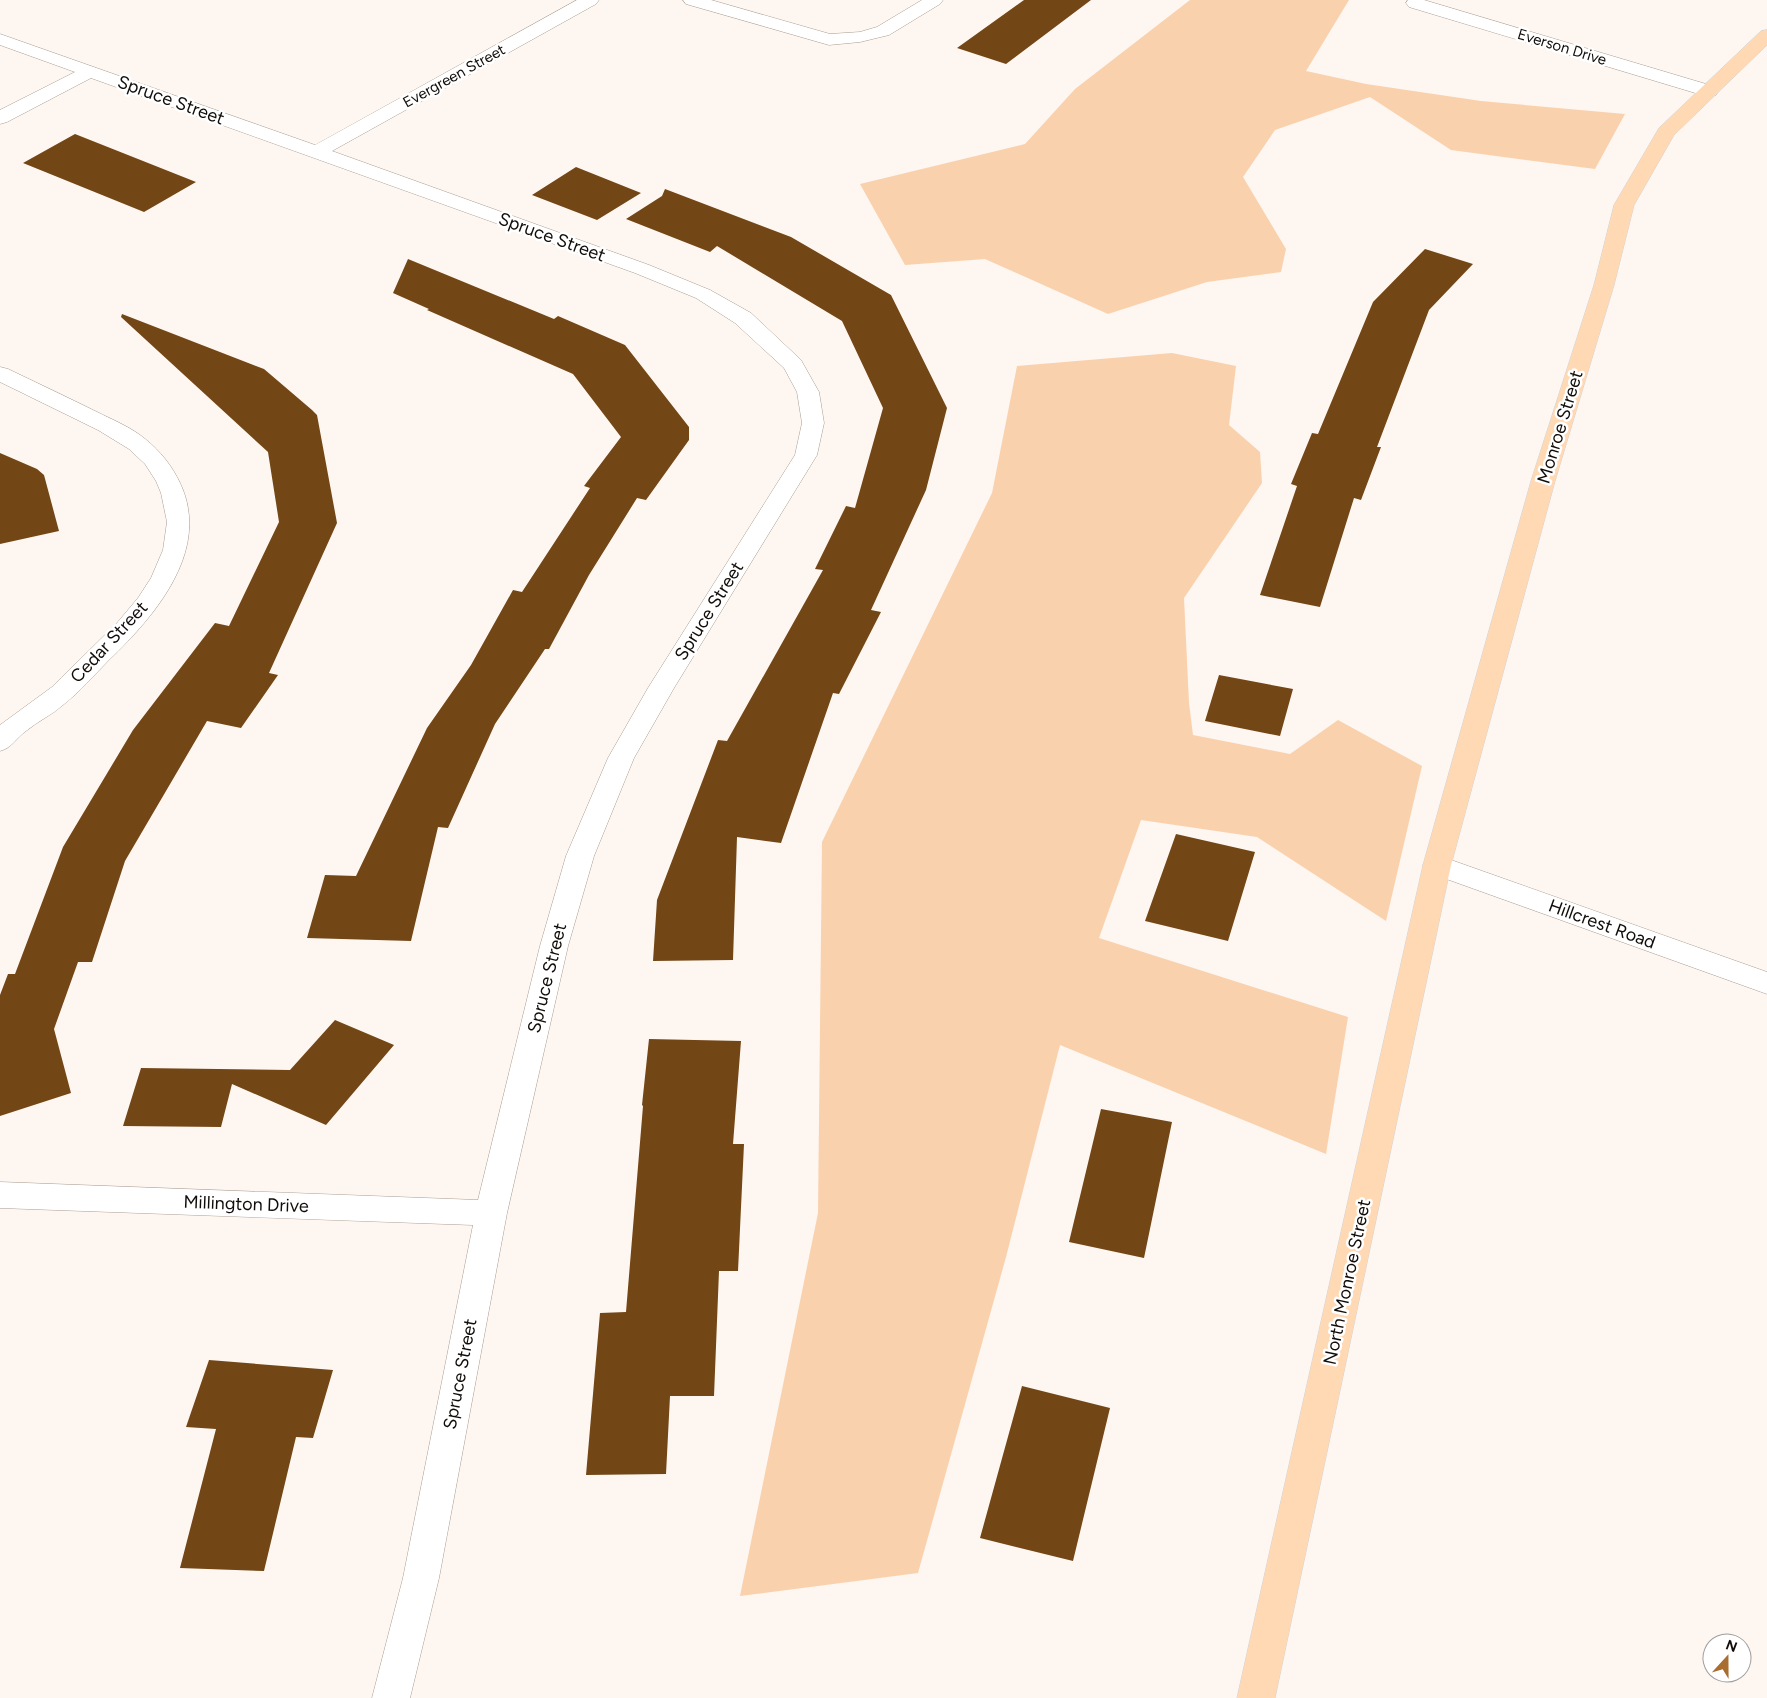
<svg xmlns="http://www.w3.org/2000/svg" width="1767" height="1698" viewBox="0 0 1767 1698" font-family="Figtree,sans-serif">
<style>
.green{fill:#fad1ad}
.building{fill:#734616}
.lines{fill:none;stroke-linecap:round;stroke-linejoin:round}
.minor-casing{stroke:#a99d92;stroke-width:1}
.major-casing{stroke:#d4d3d3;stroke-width:1}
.minor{fill:#fff;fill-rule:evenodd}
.major{fill:#ffd8b4;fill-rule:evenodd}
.labels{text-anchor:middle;stroke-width:5;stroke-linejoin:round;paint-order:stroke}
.far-street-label{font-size:15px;fill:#100c09;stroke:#fff}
.street-label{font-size:18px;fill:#100c09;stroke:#fff}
</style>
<rect width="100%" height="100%" fill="#fef6f0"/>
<path class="green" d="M1190 0H1349L1306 71 1366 84 1481 101 1625 114 1595 169 1451 150 1370 97 1275 130 1243 177 1286 249 1281 272 1207 282 1108 314 985 259 905 265 860 184 1025 144 1075 89Z
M1172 353 1236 366 1229 425 1260 452 1262 483 1184 598 1189 703 1193 735 1290 754 1338 720 1422 766 1386 921 1257 837 1141 820 1099 938 1348 1017 1326 1154 1060 1045 1006 1257 918 1573 740 1596 818 1213 822 842 992 493 1017 366Z"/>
<path class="building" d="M1024 0H1091L1006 64 957 48Z
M75 134 196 182 144 212 23 163Z
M576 167 641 193 597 220 532 195Z
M665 189 791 237 891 295 947 408 926 490 871 610 881 612 839 694 833 693 781 843 737 837 733 960 653 961 657 900 718 740 727 741 823 570 815 569 846 506 855 508 883 408 842 321 717 246 710 252 626 219 662 196Z
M1425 249 1473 264 1429 310 1377 447H1381L1361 500 1354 498 1320 607 1260 595 1297 486 1291 484 1312 433 1318 434 1373 302Z
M408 259 554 319 558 316 625 345 689 427V440L646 500 637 498 589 575 549 649H545L495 724 448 828 438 827 411 941 307 938 325 875 356 876 427 728 471 665 513 590 522 592 590 488 584 486 621 437 573 374 427 310 429 309 393 293Z
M122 314 264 369 312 410 317 415 337 523 269 673 278 675 241 728 207 721 125 861 92 962H78L54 1029 71 1093 0 1116V995L8 974H15L63 847 133 730 215 623 229 626 279 522 268 452 121 317Z
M0 453 37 469 44 475 59 531 0 544Z
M1219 675 1293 689 1280 736 1205 721Z
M1176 834 1255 852 1228 941 1145 921Z
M335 1020 394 1045 326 1125 232 1084 221 1127 123 1126 141 1068 290 1070Z
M649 1039 741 1041 733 1144H744L738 1271H719L714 1396H670L666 1474 586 1475 600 1313 626 1312 643 1106 642 1105Z
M1101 1109 1172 1122 1144 1258 1069 1242Z
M209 1360 333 1370 313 1438 296 1437 264 1571 180 1568 216 1429 186 1427Z
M1022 1386 1110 1408 1073 1561 980 1538Z"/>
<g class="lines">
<defs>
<path id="minor" d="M577 0H599L596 4 332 151 649 265 710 290 751 313 801 360 819 392 824 423 817 455 674 688 634 758 594 856 568 946 507 1213 439 1578 410 1698H372L403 1578 473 1225 0 1208V1182L478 1200 540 946 566 856 608 758 648 688 795 455 802 423 797 392 784 368 735 323 696 298 635 273 91 78 7 122 0 124V110L75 72 0 45V34L315 145Z
M683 0H711L830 34 860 32 877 27 922 0H943L940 4 889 35 860 42 829 45 686 4Z
M1408 0H1424L1716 87 1718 91 1716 95 1709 97 1702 95 1409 7 1406 3Z
M0 367 8 369C37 383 67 397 97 412 111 419 126 425 140 435 155 446 168 460 177 477 215 546 157 614 109 660 94 675 80 692 63 705 52 715 38 721 26 731 16 738 12 748 0 751V725L52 687 117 623 138 598 151 578 163 550 167 522 161 493 156 481 145 464 129 449 98 430 0 382Z
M1437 855 1767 972V994L1427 872 1423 865 1427 858Z"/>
<path id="major" d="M1767 30V45L1674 135 1634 205 1614 285 1555 481 1451 865 1275 1698H1237L1423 865 1531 481 1594 285 1614 205 1659 128 1761 31Z"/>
</defs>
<use href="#minor" class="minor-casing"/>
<use href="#major" class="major-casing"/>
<use href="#minor" class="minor"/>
<use href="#major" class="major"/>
</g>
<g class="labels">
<g class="far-street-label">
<text transform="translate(1562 47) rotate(17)" y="5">Everson Drive</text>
<text transform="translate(454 76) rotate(-29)" y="5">Evergreen Street</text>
</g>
<g class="street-label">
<text transform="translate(171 100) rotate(20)" y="6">Spruce Street</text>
<text transform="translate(552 237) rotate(20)" y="6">Spruce Street</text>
<text transform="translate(1560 427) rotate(-73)" y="6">Monroe Street</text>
<text transform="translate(709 611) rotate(-58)" y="6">Spruce Street</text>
<text transform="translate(109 642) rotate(-47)" y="6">Cedar Street</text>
<text transform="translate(1602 924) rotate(20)" y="6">Hillcrest Road</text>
<text transform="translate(547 978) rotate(-76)" y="6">Spruce Street</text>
<text transform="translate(246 1204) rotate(2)" y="6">Millington Drive</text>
<text transform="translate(1347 1282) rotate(-78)" y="6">North Monroe Street</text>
<text transform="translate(460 1374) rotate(-79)" y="6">Spruce Street</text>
</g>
</g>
<g transform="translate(1727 1658) rotate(21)"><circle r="24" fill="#ffffff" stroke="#9f9e9d"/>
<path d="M0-4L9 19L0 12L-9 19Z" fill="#a96d30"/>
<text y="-8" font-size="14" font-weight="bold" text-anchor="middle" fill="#100c09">N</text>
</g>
</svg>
